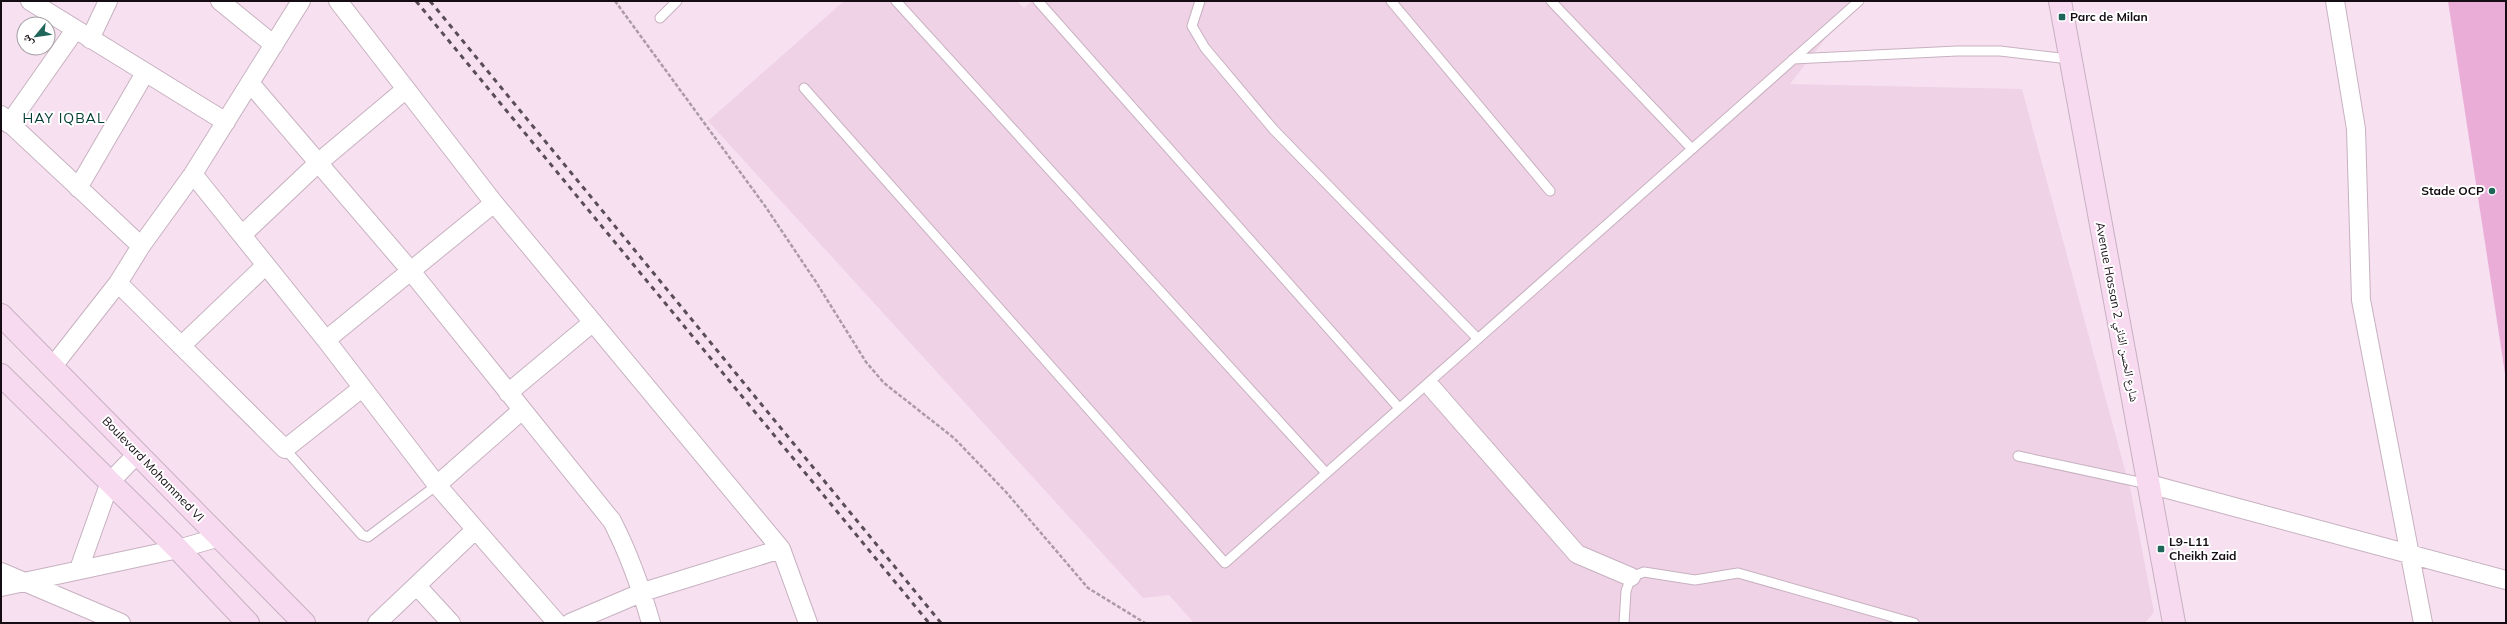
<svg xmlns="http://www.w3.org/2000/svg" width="2507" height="624" viewBox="0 0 2507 624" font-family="Mulish,'Noto Naskh Arabic',sans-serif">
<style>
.built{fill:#efd2e6}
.garden{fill:#e9add8}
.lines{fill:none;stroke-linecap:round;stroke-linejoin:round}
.service-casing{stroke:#c7b1c0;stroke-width:11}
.minor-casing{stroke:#c7b1c0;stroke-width:20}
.secondary-casing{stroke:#c7b1c0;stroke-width:24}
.path{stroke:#ac9ba7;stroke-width:2.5;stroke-dasharray:4 2;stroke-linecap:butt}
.service{stroke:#fff;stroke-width:9}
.minor{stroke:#fff;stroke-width:18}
.secondary{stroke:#f7d9f0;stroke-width:22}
.rail{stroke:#5a4d56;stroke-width:3;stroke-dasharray:5 5;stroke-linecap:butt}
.poi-dot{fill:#1f6559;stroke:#fff;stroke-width:1.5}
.labels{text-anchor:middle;stroke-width:4;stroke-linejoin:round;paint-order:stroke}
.poi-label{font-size:12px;font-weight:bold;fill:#150d13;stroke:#fff;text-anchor:start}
.street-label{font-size:12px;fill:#150d13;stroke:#fff}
.quarter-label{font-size:14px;letter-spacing:1px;fill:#003e35;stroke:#fff}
</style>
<rect width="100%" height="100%" fill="#f7e1f0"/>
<path class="built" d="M844 1H1017L1024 8 1032 1H1855L1790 84 2022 89 2131 492 2154 612 2145 623H1194L1169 595 1143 598 708 121Z"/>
<path class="garden" d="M2448 1H2506V380Z"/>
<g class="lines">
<defs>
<path id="service" d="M896 1 1326 473
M1038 1 1399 408
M1200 1 1192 26 1205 48 1274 130 1478 339
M1391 1 1550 191
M1551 1 1692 149
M660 18 677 1
M1793 59 1957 51H2000L2069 59
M804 88 1225 563 1859 1
M285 449 362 535 368 537 372 534 437 485
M2018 456 2148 484
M1624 623 1626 591 1631 577 1644 572 1695 580 1738 573 1914 623"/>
<path id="minor" d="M30 1 226 122
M220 1 274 45
M338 1 494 203 781 549 808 623
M2335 1 2356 129 2361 300 2423 623
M90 39 108 1
M250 83 410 270 612 521C629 554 641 588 651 623
M1 115 141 246
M9 124 75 30
M193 174 326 340 437 485 557 623
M78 188 145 73
M242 235 318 163 406 89
M118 283 285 449 362 388
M326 340 494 203
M181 346 266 265
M53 366 118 283 141 246 193 174 301 1
M1432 388 1577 554 1631 577
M508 393 593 322
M2149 484 2506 580
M437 485 521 411
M79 569 110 482 138 453
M1 572 121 623
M417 586 451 623
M1 587 178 549 220 537
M377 623 475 530
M570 623 643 592 781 549"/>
<path id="secondary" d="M2060 1 2174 623
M1 315 304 623
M1 375 178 549 248 623"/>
</defs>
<use href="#service" class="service-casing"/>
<use href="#minor" class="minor-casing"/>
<use href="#secondary" class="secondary-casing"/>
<path class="path" d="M615 1 765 206 816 282 866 362 884 383 954 438 1006 492 1088 588 1145 623"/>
<use href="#service" class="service"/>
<use href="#minor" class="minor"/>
<use href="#secondary" class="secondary"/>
<path class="rail" d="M416 1 929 623
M430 1 941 623"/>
</g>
<g class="poi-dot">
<rect x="2058" y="13" width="8" height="8" rx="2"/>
<circle cx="2492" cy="191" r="4"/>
<rect x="2157" y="545" width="8" height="8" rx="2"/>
</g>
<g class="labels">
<g class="poi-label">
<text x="2070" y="21">Parc de Milan</text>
<text x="2484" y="195" text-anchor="end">Stade OCP</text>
<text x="2169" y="546">L9-L11<tspan x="2169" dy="14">Cheikh Zaid</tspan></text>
</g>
<g class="street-label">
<text transform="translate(2117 312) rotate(79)" y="4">Avenue Hassan 2 شارع الحسن الثاني</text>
<text transform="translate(153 469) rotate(46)" y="4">Boulevard Mohammed VI</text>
</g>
<g class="quarter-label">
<text x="64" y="123">HAY IQBAL</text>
</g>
</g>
<rect width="2507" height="624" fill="none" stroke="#150d13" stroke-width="4"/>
<g transform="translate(36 36) rotate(241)"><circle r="19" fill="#ffffff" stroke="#a19ea1"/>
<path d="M0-3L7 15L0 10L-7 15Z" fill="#1f6559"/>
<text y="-6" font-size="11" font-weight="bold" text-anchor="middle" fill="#150d13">ش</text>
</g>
</svg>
